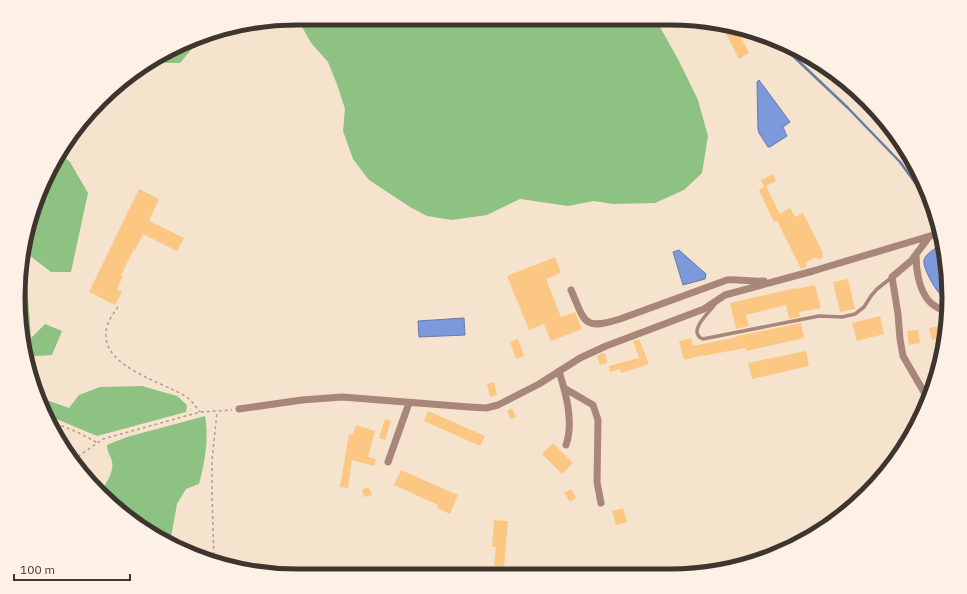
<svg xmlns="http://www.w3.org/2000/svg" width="967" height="594" viewBox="0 0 967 594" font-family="'IBM Plex Sans',sans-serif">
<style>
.forest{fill:#8ec283}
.water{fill:#7b99db;stroke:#697ba7}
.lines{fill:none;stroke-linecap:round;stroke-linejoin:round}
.stream{stroke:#697ba7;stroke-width:2.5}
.building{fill:#fbc783}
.path{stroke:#ad9e8f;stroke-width:1.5;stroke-dasharray:3 3;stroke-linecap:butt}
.service{stroke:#a9867a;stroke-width:3.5}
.minor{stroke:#a9867a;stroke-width:7}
.rim{fill:none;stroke:#3e362e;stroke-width:5}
</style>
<rect width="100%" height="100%" fill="#f6e3ce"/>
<path class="forest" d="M297 18 656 20 678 59 698 100 708 136 702 173 684 190 655 203 613 204 594 201 568 206 520 199 487 215 452 220 427 216 410 207 369 180 353 159 343 131 345 109 338 87 328 62 311 43Z
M214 32 200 39 180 63H167L157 60 208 33Z
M59 153 70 162 88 193 71 272H51L25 252 33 208Z
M25 255 31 338 45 324 62 331 52 355 35 356 29 362 18 297Z
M142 386 177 396 187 405 186 412 97 436 47 415 38 397 69 408 79 395 100 387Z
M205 416C209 438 205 462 199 484L186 489 177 504 170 543 127 518 101 491C107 482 114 472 112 461 110 455 107 451 107 445L127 437Z"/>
<path class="water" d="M759 80 790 122 783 127 787 136 770 147H768L759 133 758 129 757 82Z
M943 244 947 260 948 299C945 297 942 296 940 294 935 289 922 267 924 260 926 253 936 248 943 244Z
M679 250 706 274 705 279 683 285 673 252Z
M464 318 465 335 419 337 418 321Z"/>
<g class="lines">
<path class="stream" d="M774 38 848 108 900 162 935 210"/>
</g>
<path class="building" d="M721 24 737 29 749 53 739 59Z
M773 174 776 181 764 187 761 180Z
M766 186 780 214 790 208 795 217 803 213 823 253 822 254 823 257 818 260 817 257 805 263 807 266 801 269 777 221 774 222 759 190Z
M139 189 159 199 149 221 184 238 177 251 143 234 135 250 134 249 121 275 123 276 117 289 122 292 115 305 89 292Z
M555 257 561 273 546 279 561 317 575 312 582 329 551 341 544 324 529 330 507 276Z
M848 279 855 309 840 312 833 282Z
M815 285 821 308 799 312 800 317 789 319 786 305 746 315 749 326 736 329 730 303 796 288V289Z
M880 316 884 334 857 341 852 323Z
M801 323 804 338 746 351 745 348 703 356V355L684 360 679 341 691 338 693 346 737 337V336Z
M939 326 942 338 932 340 929 328Z
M918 330 920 343 909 345 907 331Z
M518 339 524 356 516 359 510 342Z
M639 339 649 364 621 373 620 369 610 372 609 366 639 358 633 341Z
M806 351 809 366 752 379 748 363Z
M602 353H605L607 363 600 365 597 356Z
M494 382 497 395 490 397 487 384Z
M512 408 516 417 511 419 507 411Z
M428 411 485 436 480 446 424 421Z
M385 419 391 421 385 440 379 438Z
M356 425 375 431 368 457 376 459 374 466 352 460 348 488 340 487 349 434 353 435Z
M553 443 573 463 562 474 542 454Z
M401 470 458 495 450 514 437 508 438 505 394 485Z
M369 487 372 495 364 497 362 490Z
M571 489 576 498 570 502 564 493Z
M623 508 627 522 616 525 612 511Z
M494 520 508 521 504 567 494 566 496 547H492Z"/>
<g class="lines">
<path class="path" d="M118 307C113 314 107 322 106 332 102 367 163 382 185 396 192 400 195 406 200 412
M50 421 79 433 98 443
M73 460 103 439 200 412 232 410
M214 561 212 494V460L217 412"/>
<path class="service" d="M715 304C710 312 686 332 703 339L819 316 842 317 855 314 864 307 871 296 877 289 891 278"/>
<path class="minor" d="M916 255C916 270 919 290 929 301 934 307 942 310 948 313
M571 290C585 321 582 331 620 319L727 280C740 279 752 282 764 281
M559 371C566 394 574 422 566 445
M564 388 593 405 598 420 597 482 601 503
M928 399 903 356 900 339 898 314 892 277 911 261 929 237
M239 409 302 400 342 397 469 407 486 408 498 405 539 384 580 358 606 346 704 309 725 295 813 271 940 233
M388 462 409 403"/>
</g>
<path d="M0 0H967V594H0ZM297 25H670A272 272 0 0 1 942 297V297A272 272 0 0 1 670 569H297A272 272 0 0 1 25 297V297A272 272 0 0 1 297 25Z" fill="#fdf1e5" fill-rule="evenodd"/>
<path class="rim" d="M297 25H670A272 272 0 0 1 942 297V297A272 272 0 0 1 670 569H297A272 272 0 0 1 25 297V297A272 272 0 0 1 297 25Z"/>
<path d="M14 574v6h116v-6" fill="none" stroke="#3e362e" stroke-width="2"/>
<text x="20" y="574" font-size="12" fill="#3e362e" stroke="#fdf1e5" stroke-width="3" paint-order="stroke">100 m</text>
</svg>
